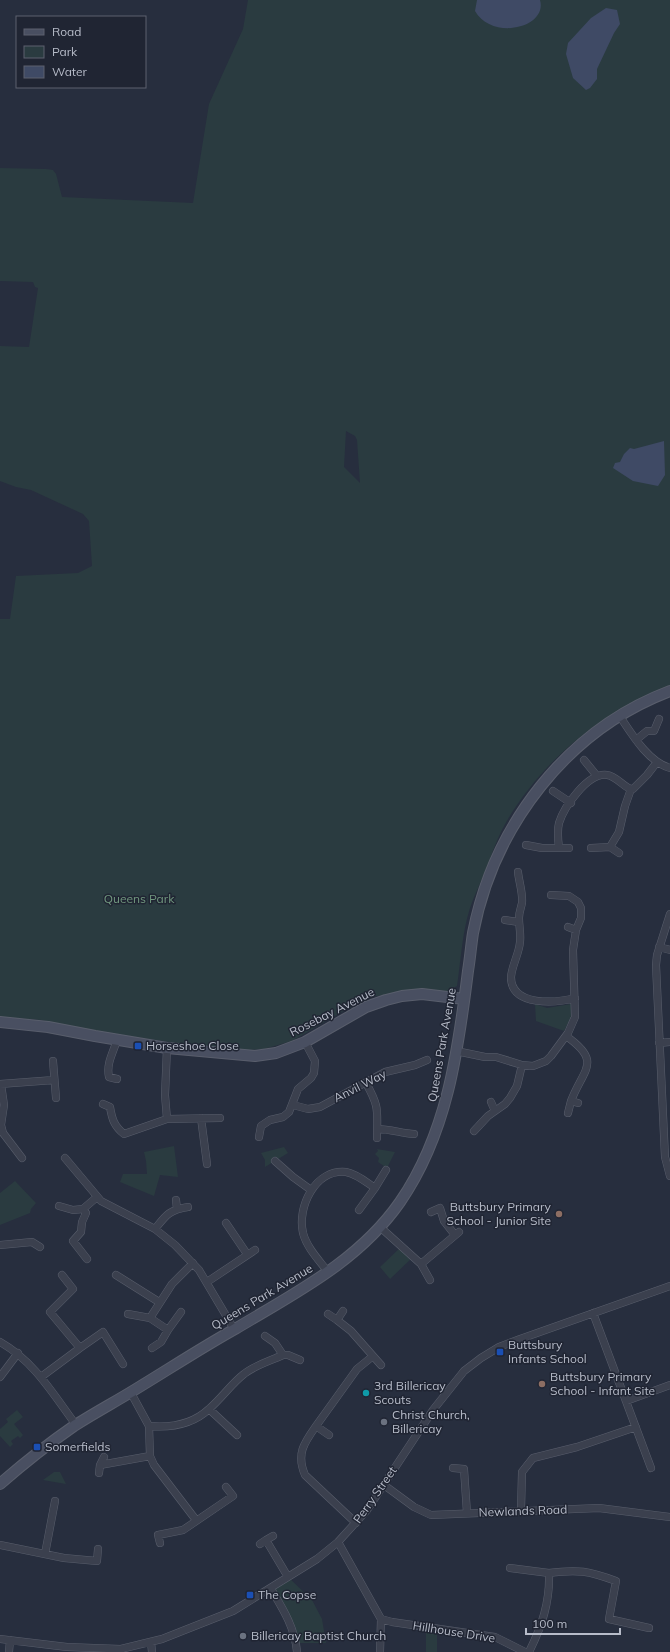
<svg xmlns="http://www.w3.org/2000/svg" width="670" height="1652" viewBox="0 0 670 1652" font-family="Mulish,sans-serif">
<style>
.green{fill:#2a3b40;fill-rule:evenodd}
.water{fill:#3f4a65}
.lines{fill:none;stroke-linecap:round;stroke-linejoin:round}
.street-casing{stroke:#595e6c;stroke-width:8}
.secondary-casing{stroke:#595e6c;stroke-width:12}
.street{stroke:#3b404e;stroke-width:7}
.secondary{stroke:#494f61;stroke-width:10}
.transit-dot{fill:#1a4fb4;stroke:#202533;stroke-width:1.5}
.education-dot{fill:#8d6e63;stroke:#202533;stroke-width:1.5}
.culture-dot{fill:#0f9aa8;stroke:#202533;stroke-width:1.5}
.worship-dot{fill:#6b7280;stroke:#202533;stroke-width:1.5}
.labels{text-anchor:middle;stroke-width:3;stroke-linejoin:round;paint-order:stroke}
.park-label{font-size:12px;fill:#71987f;stroke:#202533}
.street-label{font-size:12px;fill:#b7bcc9;stroke:#202533}
.poi-label{font-size:12px;fill:#b7bcc9;stroke:#202533;text-anchor:start}
</style>
<rect width="100%" height="100%" fill="#272e3e"/>
<path class="green" d="M248 0H670V687C603 711 545 758 508 819 498 835 492 854 485 872 480 884 474 896 470 908 462 933 461 960 457 986L445 992 434 990 376 996 345 1010 292 1041 264 1049 233 1051 99 1032 41 1020 0 1017V619H10L16 576 78 573 92 566 89 521 83 514 31 490 16 487 0 481V346L29 347 38 288 35 287 33 282 0 281V168L46 169 53 170 56 174 62 197 193 203 209 104 243 29ZM346 431 355 436 357 440 360 483 344 467Z
M535 1004 547 1008 571 1004 572 1016 564 1031 536 1021Z
M174 1146 178 1177 160 1175 154 1196 120 1182 123 1174H147L146 1161 144 1152Z
M284 1147 288 1153 265 1167V1160L261 1153Z
M377 1149 395 1152 387 1168 378 1162 379 1158 375 1154 378 1151Z
M15 1181 36 1203 31 1209 30 1213 0 1225V1193Z
M402 1246 413 1257 390 1279 380 1267Z
M17 1410 23 1417 14 1424 23 1435 20 1438 18 1436 11 1441 13 1444 10 1447 0 1436V1429L8 1422 6 1419Z
M54 1472H60L66 1484 43 1480Z
M288 1577 312 1600 322 1619 326 1643H296L271 1589Z
M426 1632 437 1634V1652H426Z"/>
<path class="water" d="M477 0H540C548 28 492 41 475 11Z
M606 8 617 10 620 24 614 33 597 69V79L590 88 586 90 573 78 566 54 568 43 591 18Z
M664 441 665 475 658 486 633 481 613 468 615 463 620 462 624 454 630 448 634 449Z"/>
<g class="lines">
<defs>
<path id="street" d="M619 715C631 733 648 762 670 768
M636 740 647 731H654L659 719
M584 760 597 776
M553 791 571 803
M526 845 542 848H559
M610 847 619 853
M569 848H559C558 840 557 831 559 823 564 807 588 772 607 775 617 776 626 790 633 789L647 775 657 762
M591 848 610 847 619 832 625 806 631 789
M518 872C519 882 523 893 522 903 521 908 519 912 519 918 519 926 521 934 520 942 519 954 512 965 511 977 511 1007 556 1003 575 998
M670 914 657 955 656 965 665 1157 670 1176
M505 920 519 922
M568 927 576 930
M659 947 670 950
M566 1036C603 1062 583 1069 571 1101L578 1103
M659 1043 670 1042
M167 1048 165 1095 167 1119 220 1118
M456 1051 485 1057H496L522 1065 533 1066 546 1061 551 1056 568 1033 575 1017 573 950 576 930 581 918V908L578 902 569 896 551 895
M53 1061 56 1098
M117 1079 109 1077C106 1064 113 1053 117 1040
M366 1083C380 1108 377 1110 377 1138
M0 1084 54 1080
M1 1084 4 1105 1 1125 3 1133 22 1158
M491 1102 495 1111
M103 1104 110 1107C112 1119 114 1126 124 1134L167 1119
M293 1105 308 1109 320 1107 385 1072 415 1065 427 1060
M568 1113 571 1101
M201 1118 207 1164
M377 1129C390 1129 401 1133 414 1134
M474 1131 488 1116 505 1104 510 1098 517 1086 522 1065
M259 1137 261 1126 270 1120 283 1117 289 1112 298 1089 311 1078 314 1073 315 1061 305 1042
M65 1158 101 1201 155 1229 175 1245 199 1270 234 1329
M275 1161 293 1177 311 1190
M176 1200 177 1209
M59 1206 73 1210 83 1209
M359 1210 375 1188
M431 1212 440 1208 444 1221 455 1235
M226 1223 247 1254
M380 1227 421 1264 430 1280
M155 1229C166 1215 169 1210 188 1207
M0 1245 32 1242 40 1247
M87 1259 73 1241 81 1232 82 1222 86 1213 83 1209 97 1197
M421 1264 459 1232
M328 1272C319 1260 307 1248 303 1233 297 1207 315 1169 346 1172 357 1174 366 1182 375 1188L386 1170
M62 1275 73 1289 50 1312 80 1348
M116 1275 159 1302
M207 1282 255 1250
M181 1312 168 1330 150 1318 172 1284 193 1263
M593 1313 651 1468
M128 1314 150 1318
M328 1314 337 1320
M265 1336 275 1343 283 1355
M0 1342C34 1361 53 1394 76 1425
M152 1348 161 1342 168 1330
M373 1356 381 1365
M0 1377 18 1353
M41 1377 80 1348 103 1332 123 1364
M131 1393 149 1426 150 1456 154 1465 196 1520
M626 1401 670 1385
M209 1409 237 1435
M149 1426C171 1428 193 1424 209 1409 222 1398 231 1384 244 1374 255 1365 270 1361 283 1355H288L300 1360
M316 1426 357 1369 373 1356 351 1331 337 1320 343 1311
M329 1435 316 1426C304 1443 296 1454 305 1475L356 1523
M100 1465 104 1457
M453 1468 464 1469 467 1513
M99 1473 100 1465 150 1456
M384 1485 414 1507 431 1515 599 1508 670 1517
M521 1510 522 1472 533 1458 577 1447 636 1427
M266 1540 273 1536
M338 1542 381 1619 392 1622 495 1637 525 1652
M160 1543 158 1535 183 1530 233 1496 226 1487
M260 1544 266 1540 288 1577
M0 1545 64 1558 97 1561 98 1549
M45 1554 55 1501
M510 1568 549 1573
M271 1589C283 1609 295 1628 297 1652
M0 1639 67 1647 121 1649 162 1639 233 1611 317 1559 338 1542 367 1510 433 1410 464 1371 481 1358 499 1347 520 1339 670 1286
M151 1642 152 1652
M9 1652 10 1640
M380 1652 381 1619
M529 1652C542 1626 550 1602 549 1573 578 1569 589 1571 616 1581L609 1619 649 1628"/>
<path id="secondary" d="M0 1022 48 1027 95 1036 167 1048 255 1056 276 1053 305 1042 366 1007 386 1000 402 996 422 994 464 999
M0 1484C24 1463 48 1444 74 1426 94 1413 115 1402 136 1389 169 1369 201 1348 235 1329 295 1293 359 1261 400 1202 447 1134 458 1052 468 971 470 959 471 946 473 933 494 825 567 730 670 691"/>
</defs>
<use href="#street" class="street-casing"/>
<use href="#secondary" class="secondary-casing"/>
<use href="#street" class="street"/>
<use href="#secondary" class="secondary"/>
</g>
<g class="transit-dot">
<rect x="134" y="1042" width="8" height="8" rx="2"/>
<rect x="496" y="1348" width="8" height="8" rx="2"/>
<rect x="33" y="1443" width="8" height="8" rx="2"/>
<rect x="246" y="1591" width="8" height="8" rx="2"/>
</g>
<g class="education-dot">
<circle cx="559" cy="1214" r="4"/>
<circle cx="542" cy="1384" r="4"/>
</g>
<circle class="culture-dot" cx="366" cy="1393" r="4"/>
<g class="worship-dot">
<circle cx="384" cy="1422" r="4"/>
<circle cx="243" cy="1636" r="4"/>
</g>
<g class="labels">
<g class="park-label">
<text x="139" y="903">Queens Park</text>
</g>
<g class="street-label">
<text transform="translate(332 1012) rotate(-27)" y="4">Rosebay Avenue</text>
<text transform="translate(442 1045) rotate(-80)" y="4">Queens Park Avenue</text>
<text transform="translate(360 1086) rotate(-27)" y="4">Anvil Way</text>
<text transform="translate(262 1297) rotate(-31)" y="4">Queens Park Avenue</text>
<text transform="translate(375 1495) rotate(-55)" y="4">Perry Street</text>
<text transform="translate(523 1511) rotate(-2)" y="4">Newlands Road</text>
<text transform="translate(454 1632) rotate(9)" y="4">Hillhouse Drive</text>
</g>
<g class="poi-label">
<text x="146" y="1050">Horseshoe Close</text>
<text x="551" y="1211" text-anchor="end">Buttsbury Primary<tspan x="551" dy="14">School - Junior Site</tspan></text>
<text x="508" y="1349">Buttsbury<tspan x="508" dy="14">Infants School</tspan></text>
<text x="550" y="1381">Buttsbury Primary<tspan x="550" dy="14">School - Infant Site</tspan></text>
<text x="374" y="1390">3rd Billericay<tspan x="374" dy="14">Scouts</tspan></text>
<text x="392" y="1419">Christ Church,<tspan x="392" dy="14">Billericay</tspan></text>
<text x="45" y="1451">Somerfields</text>
<text x="258" y="1599">The Copse</text>
<text x="251" y="1640">Billericay Baptist Church</text>
</g>
</g>
<rect x="16" y="16" width="130" height="72" fill="#202533" stroke="#5c616f"/>
<rect x="24" y="29" width="20" height="6" fill="#494f61" stroke="#5c616f"/>
<text x="52" y="36" font-size="12" fill="#b7bcc9">Road</text>
<rect x="24" y="46" width="20" height="12" fill="#2a3b40" stroke="#5c616f"/>
<text x="52" y="56" font-size="12" fill="#b7bcc9">Park</text>
<rect x="24" y="66" width="20" height="12" fill="#3f4a65" stroke="#5c616f"/>
<text x="52" y="76" font-size="12" fill="#b7bcc9">Water</text>
<path d="M526 1628v6h94v-6" fill="none" stroke="#b7bcc9" stroke-width="2"/>
<text x="532" y="1628" font-size="12" fill="#b7bcc9" stroke="#202533" stroke-width="3" paint-order="stroke">100 m</text>
</svg>
